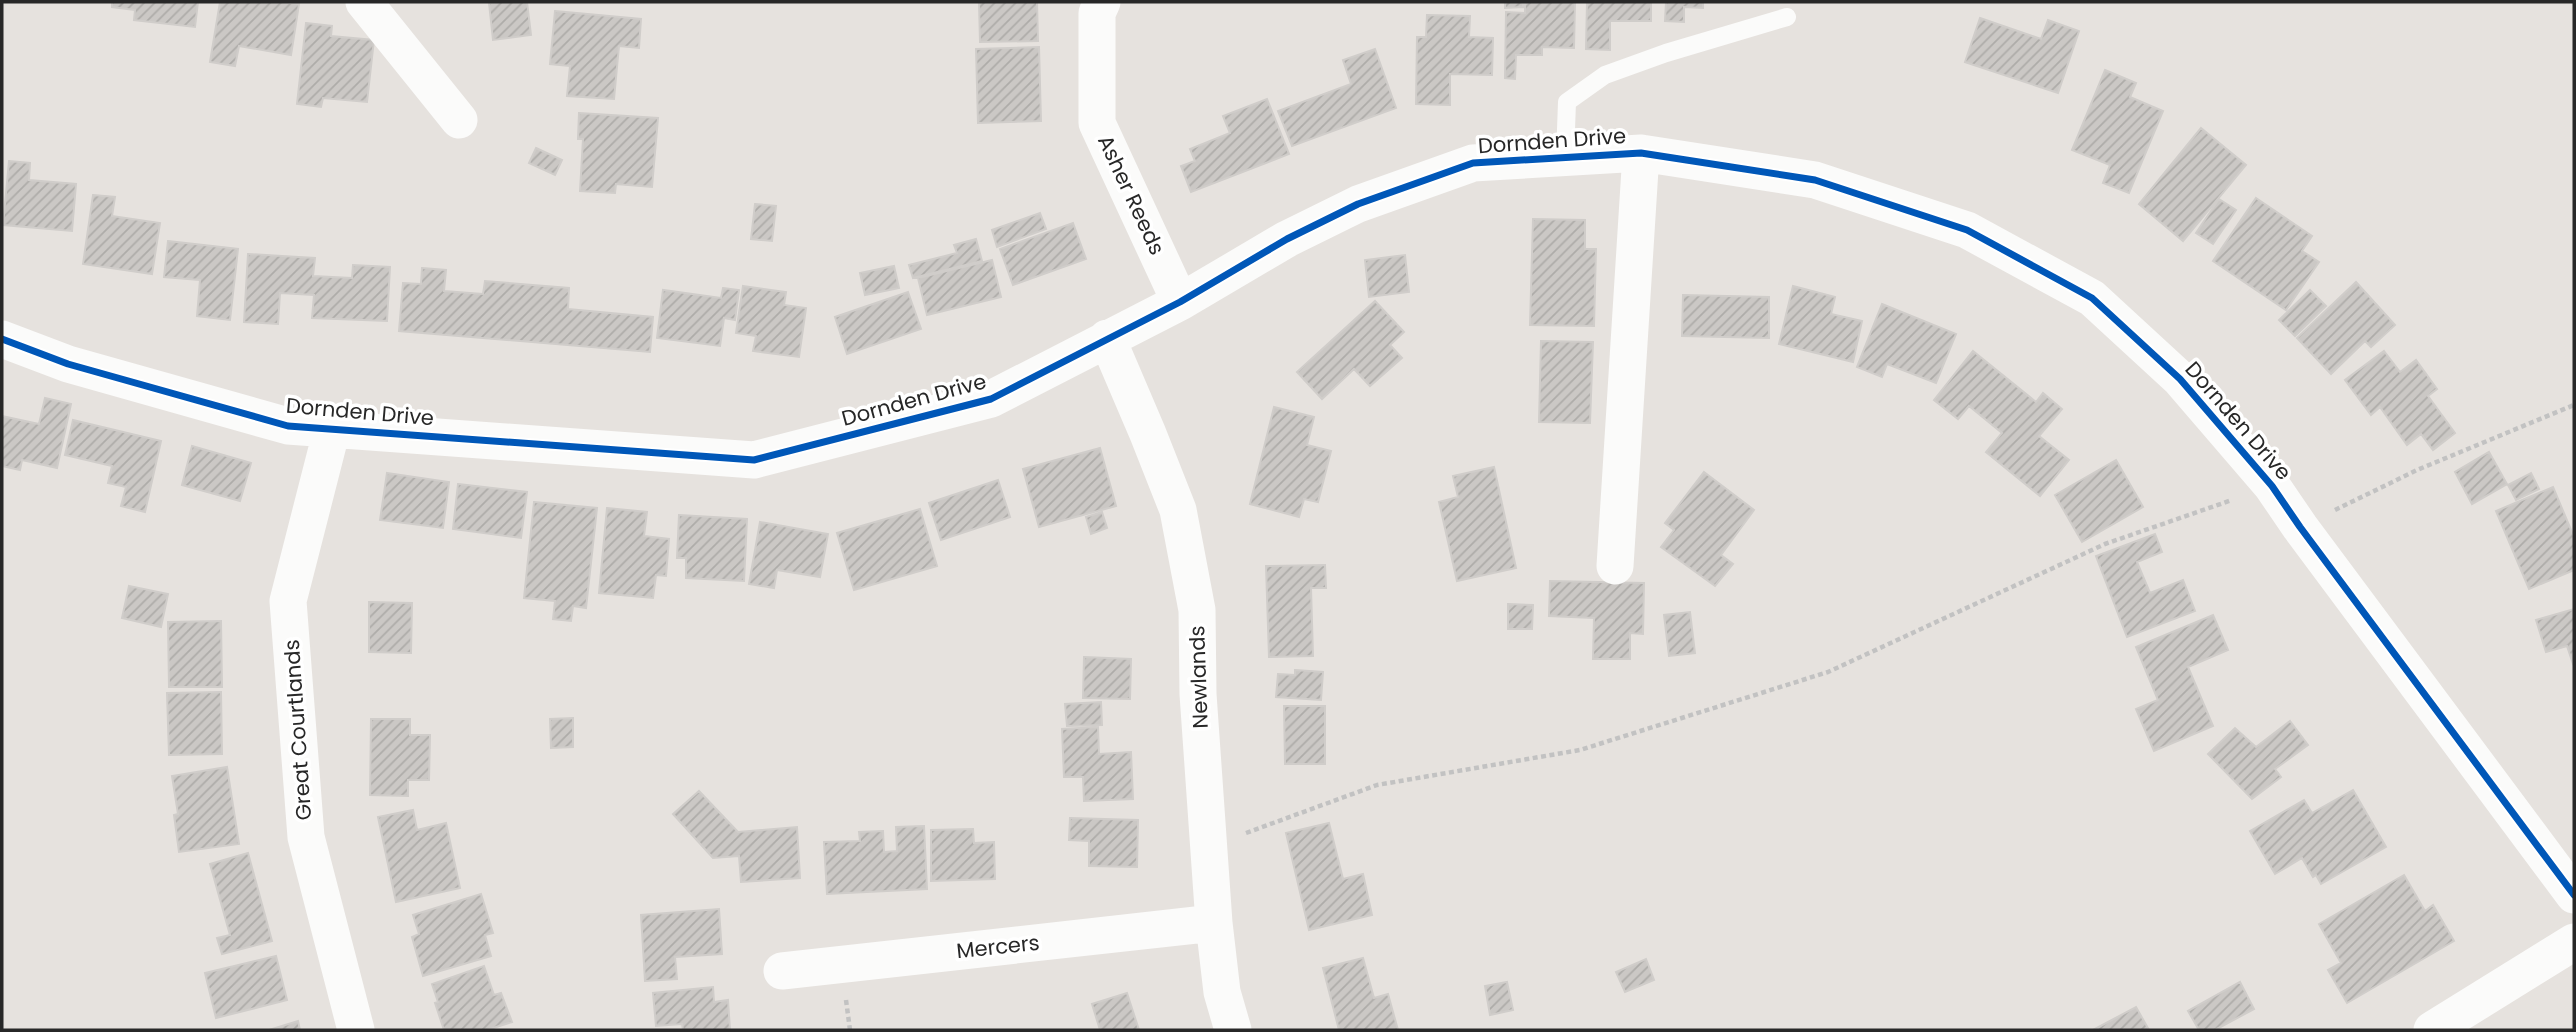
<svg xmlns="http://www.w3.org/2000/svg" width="2576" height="1032" viewBox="0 0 2576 1032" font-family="Poppins,sans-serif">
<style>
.building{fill:url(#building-hatch);stroke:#d0cdca;stroke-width:2}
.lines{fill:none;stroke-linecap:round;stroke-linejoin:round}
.path{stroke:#c2c2c2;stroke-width:4.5;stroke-dasharray:5 3.5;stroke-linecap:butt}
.service{stroke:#fbfbfa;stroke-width:18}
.minor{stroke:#fbfbfa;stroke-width:37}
.cycleway-casing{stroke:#fff;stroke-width:11}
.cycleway{stroke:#0057b8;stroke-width:7}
.labels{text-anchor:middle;stroke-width:7;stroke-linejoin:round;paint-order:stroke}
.street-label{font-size:21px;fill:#272727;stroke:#fff}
</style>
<defs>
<pattern id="building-hatch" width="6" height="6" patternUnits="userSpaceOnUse" patternTransform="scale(1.75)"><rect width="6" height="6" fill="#cbc8c5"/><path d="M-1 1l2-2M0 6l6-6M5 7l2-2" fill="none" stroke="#aeaca9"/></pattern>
</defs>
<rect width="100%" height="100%" fill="#e6e2de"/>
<path class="building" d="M112 2H198L195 27 134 20 135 10 112 7Z
M220 2H282L299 4 291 55 239 46 235 66 210 62Z
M500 2H527L531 35 493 40 489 3Z
M979 2H1037L1038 41 980 42Z
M1505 2H1523V7L1505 8Z
M1525 2H1575L1574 48 1542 47V55H1516L1515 79 1505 78 1506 12 1525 13Z
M1587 2H1651V21H1610V50L1586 49Z
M1666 2H1703V8L1684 7V22L1665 21Z
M555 11 641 19 639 48 619 46 614 99 567 96 570 66 550 64Z
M1427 15 1470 16 1469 37 1493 38 1492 75 1450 74V105L1416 104 1417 37H1426Z
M1980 18 2041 39 2048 20 2079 31 2058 93 1965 62Z
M306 23 332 26 331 36 374 40 367 102 323 98 321 107 297 104Z
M1039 47 1041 121 978 123 976 49Z
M1375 49 1396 108 1292 146 1278 111 1351 84 1343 60Z
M2105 70 2136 83 2130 97 2163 111 2129 193 2103 183 2110 165 2072 150Z
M1267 99 1289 154 1191 192 1181 166 1195 161 1190 149 1230 133 1223 116Z
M579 113 658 118 652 187 616 184 615 193 580 191 583 139H578Z
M2201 128 2246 165 2183 241 2139 204Z
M536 148 562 160 555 175 529 163Z
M9 161 30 163 29 180 76 184 72 231 3 225Z
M93 195 115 197 112 216 160 223 152 274 83 264Z
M2256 198 2312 236 2302 251 2319 262 2286 310 2213 261Z
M2219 199 2236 210 2213 244 2196 233Z
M755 204 776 206 772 241 751 239Z
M1040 213 1046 229 997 247 992 230Z
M1533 219 1585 220V249H1596L1594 326 1530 325Z
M1073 223 1086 259 1013 285 1000 249Z
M976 239 982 261 913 278 909 265 957 253 954 245Z
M168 241 238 249 230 320 197 316 200 280 164 277Z
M248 254 315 258 313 276 352 278 353 265 390 267 387 321 312 318 314 295 280 293 278 324 244 322Z
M1405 255 1409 292 1369 297 1365 260Z
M992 260 1001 297 927 315 918 278Z
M894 266 899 288 865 295 860 273Z
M422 268 446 270 444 291 483 294 485 281 569 288 568 309 653 317 650 352 399 331 403 283 421 284Z
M2356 282 2395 325 2371 347 2365 341 2331 374 2297 338Z
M743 286 786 292 784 305 806 308 799 357 753 351 756 336 736 333Z
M1793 286 1835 297 1831 314 1862 321 1853 362 1779 344Z
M723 288 739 290 735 320 724 318 720 346 657 338 663 290 721 298Z
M2310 290 2326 306 2295 336 2279 320Z
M908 292 921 329 847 354 835 317Z
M1683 295 1769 297V338L1682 336Z
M1375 301 1404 332 1390 345 1402 358 1370 386 1354 369 1322 399 1297 372Z
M1882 304 1956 334 1936 383 1887 364 1882 377 1857 367Z
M1541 341 1593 342 1590 423 1539 422Z
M1973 351 2036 402 2043 393 2062 409 2039 436 2069 460 2040 496 1986 452 2002 433 1969 406 1958 419 1934 400Z
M2384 351 2400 372 2416 360 2437 389 2428 396 2455 433 2433 450 2421 434 2407 445 2380 407 2371 415 2345 380Z
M45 398 71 404 57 468 22 460 20 470 2 466V416L39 424Z
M1274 407 1314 417 1307 445 1331 451 1318 502 1304 499 1299 517 1250 504Z
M73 420 161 441 145 512 121 506 126 487 108 483 112 466 65 455Z
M192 446 251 463 240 501 182 485Z
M1100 448 1116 506 1039 527 1023 469Z
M2489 452 2507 484 2472 504 2455 472Z
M2116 460 2143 507 2082 542 2055 495Z
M1494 467 1516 568 1457 581 1439 502 1458 497 1453 476Z
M1704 472 1754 510 1721 555 1733 564 1715 586 1661 547 1674 530 1665 523Z
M387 473 449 482 443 528 380 520Z
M2531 473 2539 489 2516 500 2508 485Z
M998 480 1010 517 941 540 929 503Z
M458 484 527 492 521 538 453 529Z
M2553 487 2574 537V570L2529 589 2496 511Z
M534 502 597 508 586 608 573 606 571 621 553 619 555 601 524 598Z
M607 508 647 512 644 536 669 539 666 576 656 575 653 598 599 593Z
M920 509 937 566 854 590 837 533Z
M1102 512 1107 528 1091 534 1086 517Z
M679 515 747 519 744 581 686 578V558H677Z
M760 522 828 534 820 577 777 570 774 588 749 584Z
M2155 534 2162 552 2137 562 2150 593 2183 580 2195 611 2127 637 2096 556Z
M1325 565 1326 588H1311L1313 656 1269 657 1266 566Z
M1550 581 1644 583 1643 634 1630 633V659H1593L1594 618 1549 616Z
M129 586 168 594 161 627 122 618Z
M369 602 412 603 411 653 369 652Z
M1508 604 1533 605 1532 629H1508Z
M2574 609V663L2573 664 2567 646 2546 652 2536 620Z
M1690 612 1695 653 1669 656 1664 615Z
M2213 615 2228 650 2188 667 2213 726 2154 751 2136 709 2158 700 2136 647Z
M221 621 222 687H169L168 622Z
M1084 657 1131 659 1130 699 1083 698Z
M1295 670 1323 672 1321 700 1276 697 1278 674 1295 675Z
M221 692 222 754 169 755 167 693Z
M1101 702 1102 725 1067 726 1065 704Z
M1284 706H1325V764H1285Z
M573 718V747L551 748 550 719Z
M371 719H410V735H430L429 780H408V796L370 795Z
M2290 721 2308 745 2275 769 2281 777 2252 799 2208 754 2235 728 2256 747Z
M1098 727 1099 754 1131 752 1133 799 1084 801 1083 777H1064L1062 729Z
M227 767 239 844 179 852 174 815 178 814 172 776Z
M2353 790 2386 847 2321 884 2316 875 2313 877 2302 858 2275 874 2250 831 2304 800 2312 813Z
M699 791 738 832 797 827 800 878 741 882 739 856 713 858 673 814Z
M413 810 417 830 446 823 460 888 396 902 378 817Z
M1070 818 1138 820 1137 867 1089 866V841L1069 840Z
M1329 823 1343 879 1363 874 1372 915 1309 930 1286 833Z
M924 826 927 889 827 894 824 842 860 841 859 832 883 831 884 852 897 851 896 827Z
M973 829 974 843 994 842 995 879 931 881V830Z
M248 853 272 941 222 954 217 938 230 935 210 864Z
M2404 875 2425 911 2433 905 2454 941 2347 1003 2328 970 2341 963 2319 924Z
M481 894 493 933 485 935 491 956 423 976 412 937 419 934 413 915Z
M719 909 722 954 675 957 677 979 645 981 641 915Z
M276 956 287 1000 216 1018 205 973Z
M1363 958 1374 998 1388 994 1398 1030H1339L1323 968Z
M1646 959 1654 980 1625 992 1616 972Z
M484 966 494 995 501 993 512 1022 487 1030H444L435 1003 438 1002 432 984Z
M1507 982 1513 1010 1490 1015 1485 986Z
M2240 982 2254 1009 2215 1030H2199L2188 1011Z
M713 987 714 1002 728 1000 730 1030H683L682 1024 656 1026 653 993Z
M1127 993 1139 1030H1100L1092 1004Z
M2136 1007 2149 1030H2093Z
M298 1021 300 1030H269Z"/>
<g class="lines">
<path class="path" d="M2335 510 2417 470 2574 405
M1246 833 1377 785 1580 750 1828 672 2105 544 2232 500
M846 1000 850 1030"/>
<path class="service" d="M1565 157 1567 102 1605 75 1666 53 1787 17"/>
<path class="minor" d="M364 2 459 120
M1102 2 1097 13V123L1180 302
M1107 338 1148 434 1178 510 1197 610 1198 694 1214 923 1222 992 1233 1030
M2 339 68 364 288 426 754 460 991 399 1180 302 1287 239 1358 204 1473 163 1641 153 1815 180 1967 230 2092 298 2180 379 2272 486 2300 527 2574 895
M332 429 288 601 306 837 356 1030
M1615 566 1641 153
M782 971 1214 923
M2432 1030 2574 942"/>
<defs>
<path id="cycleway" d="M2 339 68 364 288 426 754 460 991 399 1180 302 1287 239 1358 204 1473 163 1641 153 1815 180 1967 230 2092 298 2180 379 2272 486 2300 527 2574 895"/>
</defs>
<use href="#cycleway" class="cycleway-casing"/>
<use href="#cycleway" class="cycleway"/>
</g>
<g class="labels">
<g class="street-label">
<text transform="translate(1552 141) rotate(-4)" y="7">Dornden Drive</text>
<text transform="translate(1131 195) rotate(65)" y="7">Asher Reeds</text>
<text transform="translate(914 400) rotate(-15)" y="7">Dornden Drive</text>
<text transform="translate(360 412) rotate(5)" y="7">Dornden Drive</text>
<text transform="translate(2238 421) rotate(49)" y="7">Dornden Drive</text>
<text transform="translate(1199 677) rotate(-92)" y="7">Newlands</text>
<text transform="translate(298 730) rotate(-94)" y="7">Great Courtlands</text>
<text transform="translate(998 947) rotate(-6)" y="7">Mercers</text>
</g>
</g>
<rect width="2576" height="1032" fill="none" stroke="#272727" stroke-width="7"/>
</svg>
